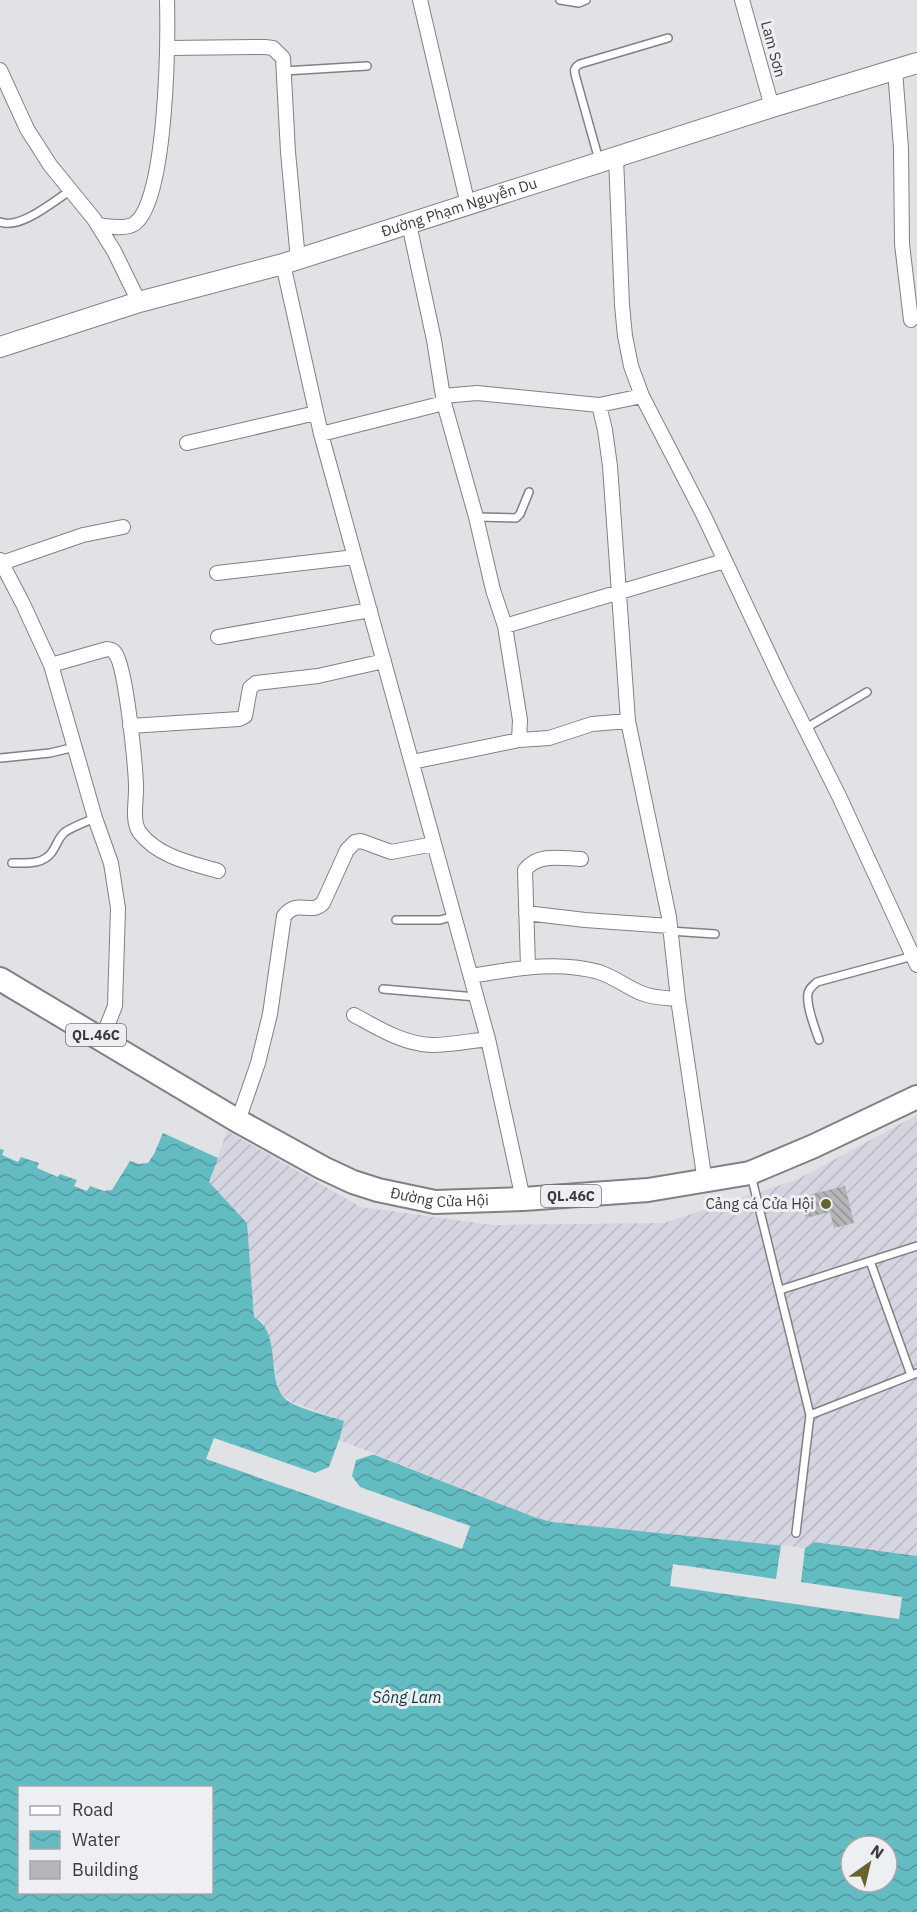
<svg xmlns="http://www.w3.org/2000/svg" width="917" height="1912" viewBox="0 0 917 1912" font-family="'IBM Plex Sans',sans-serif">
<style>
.industrial{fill:url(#industrial-furrows)}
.water{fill:url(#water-waves);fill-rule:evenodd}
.pier{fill:#e1e2e6}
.building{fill:url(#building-back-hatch)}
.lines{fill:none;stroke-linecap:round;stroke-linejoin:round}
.lane-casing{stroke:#818185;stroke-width:10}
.street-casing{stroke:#818185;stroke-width:16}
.secondary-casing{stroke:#818185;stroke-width:22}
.primary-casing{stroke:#818185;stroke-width:26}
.lane{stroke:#fff;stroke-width:7}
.street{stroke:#fff;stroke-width:14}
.secondary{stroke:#fff;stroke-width:20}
.primary{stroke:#fff;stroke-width:22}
.poi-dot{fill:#67632f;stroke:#eeeff3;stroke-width:2}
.labels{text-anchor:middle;stroke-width:6;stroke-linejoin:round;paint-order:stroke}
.shield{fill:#eeeff3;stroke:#717174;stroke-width:1.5}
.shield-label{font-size:14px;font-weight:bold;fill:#3b3b3d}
.street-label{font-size:15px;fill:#3b3b3d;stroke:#eeeff3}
.poi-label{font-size:15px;fill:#3b3b3d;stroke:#eeeff3;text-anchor:end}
.water-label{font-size:16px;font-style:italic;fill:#0a3639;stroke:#eeeff3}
</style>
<defs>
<pattern id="industrial-furrows" width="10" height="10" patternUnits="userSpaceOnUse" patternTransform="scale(1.5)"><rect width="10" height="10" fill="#d4d5e0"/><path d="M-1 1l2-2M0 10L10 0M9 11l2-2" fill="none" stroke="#b7b8c1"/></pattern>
<pattern id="water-waves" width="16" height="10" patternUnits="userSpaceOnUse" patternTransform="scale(1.5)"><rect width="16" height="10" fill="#63bcc2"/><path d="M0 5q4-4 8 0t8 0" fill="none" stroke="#539a9f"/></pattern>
<pattern id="building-back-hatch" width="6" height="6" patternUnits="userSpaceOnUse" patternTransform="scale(1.5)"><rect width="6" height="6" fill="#b4b5b8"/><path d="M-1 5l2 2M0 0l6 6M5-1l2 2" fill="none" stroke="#949497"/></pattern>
</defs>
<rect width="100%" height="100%" fill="#e1e2e6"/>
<path class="industrial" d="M917 1115V1556L814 1542 805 1548 552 1522 534 1517 339 1440 344 1421 291 1402 280 1393 263 1322 254 1317 247 1223 209 1182 227 1131 361 1207 493 1225 664 1223 796 1180Z"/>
<path class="water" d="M163 1133 218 1158 209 1182 247 1223 254 1317C285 1335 262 1386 291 1403 304 1410 329 1416 344 1421L339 1441 534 1517 552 1522 805 1548 814 1542 917 1556V1912H0V1149L4 1150 2 1155 18 1162 21 1157 39 1163 37 1168 58 1177 60 1174 77 1180 74 1186 87 1191 90 1186 104 1191 112 1190 130 1161 139 1164 148 1163 154 1154ZM20 1788H212V1892H20ZM851 1846H887V1882H851Z"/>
<path class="pier" d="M214 1438 315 1473 329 1467 339 1440 375 1454 356 1460 352 1476 360 1487 470 1526 462 1549 206 1459Z
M781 1545 805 1548 801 1582 902 1597 899 1619 670 1586 673 1564 776 1579Z"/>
<path class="building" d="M845 1186 854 1223 834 1228 830 1212 806 1218 800 1197Z"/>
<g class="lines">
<defs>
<path id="lane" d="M560 0 579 3 586 0
M284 71 367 66
M599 160 576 78C574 71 573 68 580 64L668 38
M0 222C20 230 54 201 71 190
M476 517 516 518 520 514 529 492
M806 728 867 692
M1 758 50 753 75 747
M12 863C26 863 43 865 52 852 57 845 58 838 65 832 74 826 86 822 95 818
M396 920H440L454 916
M670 931 715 934
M383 989 476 997
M819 1040C815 1028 806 1006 808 994 808 989 813 986 817 982L913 956
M751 1175 810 1415 796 1533
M870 1261 911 1375
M780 1290 917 1246
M810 1415 917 1373"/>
<path id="street" d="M420 0 468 205
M742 0 772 107
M169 48 265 47 273 48 283 58 288 152 298 260
M0 70 27 129 50 165 94 219 114 251 139 302
M895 70 901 148 902 244 911 320
M616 157 622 305 625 336 631 366 642 396 704 516 782 682 839 796 917 965
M409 224 434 340 444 403 476 517 493 590 505 626 520 720 519 740
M98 225C108 226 124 230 134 224 167 203 168 40 167 0
M283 264 321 434 488 1039 523 1199
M443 396 477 393 599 405 642 396
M599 405 605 430 610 466 628 721 669 917 678 999 705 1182
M321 434 444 403
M187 443 316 413
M0 560 23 604 51 665 95 818 111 863 118 908 115 1006 102 1039
M2 563 83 535 123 527
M217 573 355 557
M505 626 724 561
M218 637 370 610
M51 665 107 649C111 650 112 649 115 653 126 666 135 763 136 784 137 799 131 821 140 833 159 857 191 863 218 871
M130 726 239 719 245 716 250 688 256 683 318 676 384 661
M412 762 519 740 549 738 592 724 628 721
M526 913 585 920 670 926
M528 967 525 870C538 853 561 858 581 859
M471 976C514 969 557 960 599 972 614 977 627 987 641 993 653 998 665 998 678 999
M354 1015C378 1028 403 1044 432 1045 450 1045 470 1041 488 1039
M238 1121 258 1063 270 1014 284 916C298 898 310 916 323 903L347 850 355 842 361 841 391 852 434 844"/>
<g id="secondary">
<path id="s1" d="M0 347 139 302 283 264 772 107 917 63"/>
</g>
<g id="primary">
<path id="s2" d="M0 979 238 1121 323 1168 353 1182 378 1190 435 1202 523 1199 648 1190 750 1173 814 1146 917 1097"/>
</g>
</defs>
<use href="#lane" class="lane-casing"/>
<use href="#street" class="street-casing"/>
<use href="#secondary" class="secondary-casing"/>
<use href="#primary" class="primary-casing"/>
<use href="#lane" class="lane"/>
<use href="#street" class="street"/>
<use href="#secondary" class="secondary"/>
<use href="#primary" class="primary"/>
</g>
<circle class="poi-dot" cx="826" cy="1204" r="6"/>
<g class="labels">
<g class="shield">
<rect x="66" y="1024" width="60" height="22" rx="4.5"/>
<rect x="541" y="1185" width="60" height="22" rx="4.5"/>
</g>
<g class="shield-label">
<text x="96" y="1040">QL.46C</text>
<text x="571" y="1201">QL.46C</text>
</g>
<g class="street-label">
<text transform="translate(773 49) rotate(75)" y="5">Lam Sơn</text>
<text dy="5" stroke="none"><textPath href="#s1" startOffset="480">Đường Phạm Nguyễn Du</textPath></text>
<text dy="5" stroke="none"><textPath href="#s2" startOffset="496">Đường Cửa Hội</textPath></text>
</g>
<g class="poi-label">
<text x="814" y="1209">Cảng cá Cửa Hội</text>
</g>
<g class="water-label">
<text x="407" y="1703">Sông Lam</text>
</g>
</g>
<rect x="18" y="1786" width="195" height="108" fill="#eeeff3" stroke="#a6a7aa" stroke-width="1.5"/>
<rect x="30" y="1806" width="30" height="9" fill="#ffffff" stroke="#a6a7aa" stroke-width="1.5"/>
<text x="72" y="1816" font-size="18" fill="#3b3b3d">Road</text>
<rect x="30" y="1831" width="30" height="18" fill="url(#water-waves)" stroke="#a6a7aa" stroke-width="1.5"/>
<text x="72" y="1846" font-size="18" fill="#3b3b3d">Water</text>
<rect x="30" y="1861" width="30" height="18" fill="#b4b5b8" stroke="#a6a7aa" stroke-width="1.5"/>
<text x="72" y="1876" font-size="18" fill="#3b3b3d">Building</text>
<g transform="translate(869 1864) rotate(34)"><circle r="28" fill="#eeeff3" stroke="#a6a7aa" stroke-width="1.5"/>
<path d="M0-4.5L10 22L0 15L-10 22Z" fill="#67632f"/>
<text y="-9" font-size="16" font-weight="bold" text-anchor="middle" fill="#3b3b3d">N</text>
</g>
</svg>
